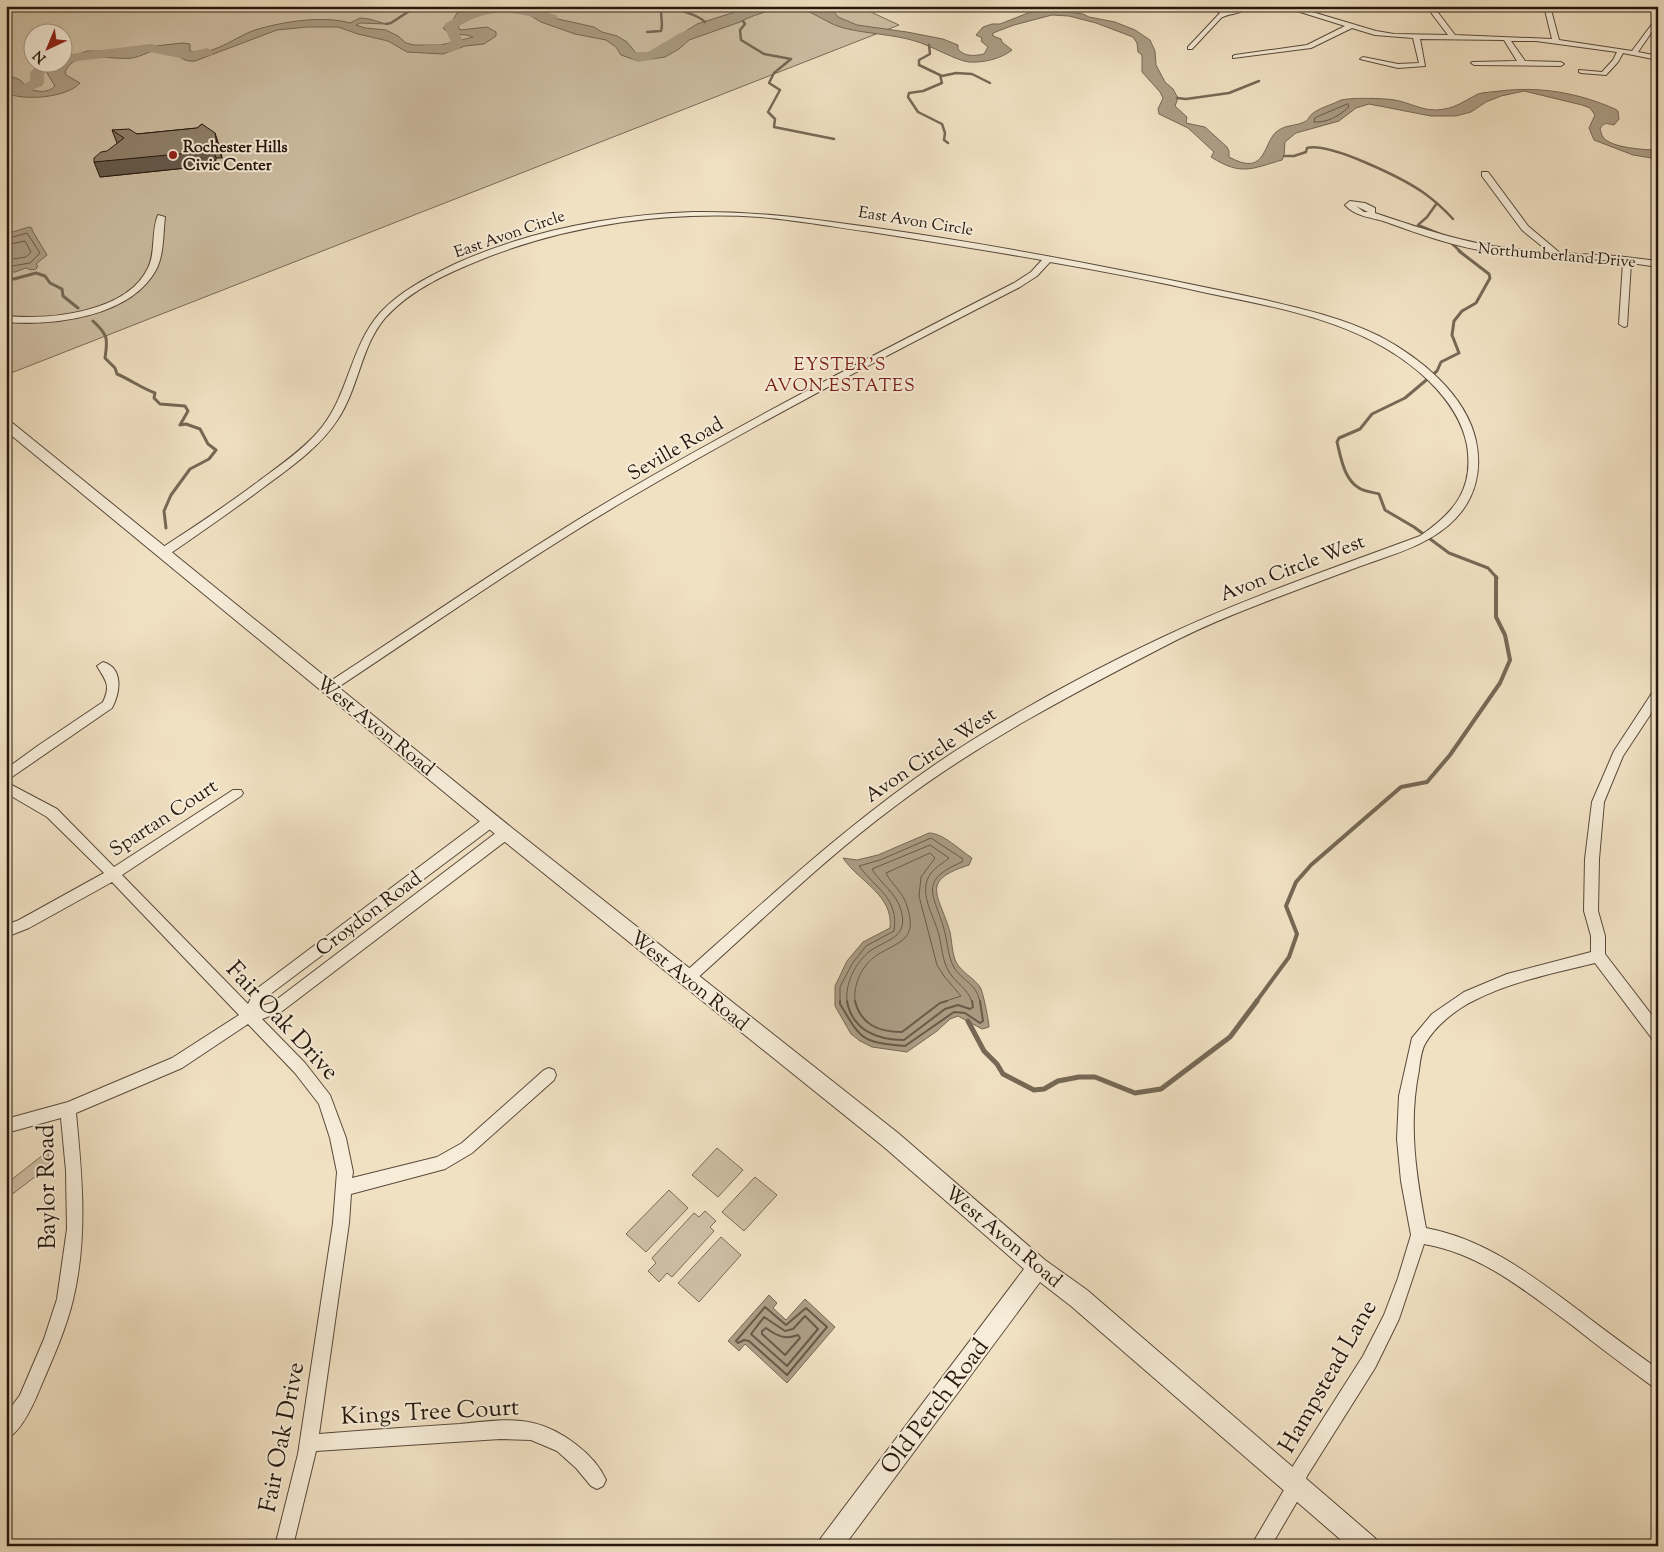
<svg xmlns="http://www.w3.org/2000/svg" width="1664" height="1552" viewBox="0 0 1664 1552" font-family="'Sorts Mill Goudy',serif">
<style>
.green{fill:#cebfa4;stroke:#7a6c59;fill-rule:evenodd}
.water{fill:#ac9d85;stroke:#766855}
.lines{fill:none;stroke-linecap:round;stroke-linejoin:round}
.shore-far1{stroke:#695a4a;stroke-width:1}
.shore{stroke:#695a4a;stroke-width:2}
.stream-far3{stroke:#766855;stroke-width:2.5}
.stream-far2{stroke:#766855;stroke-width:3}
.stream-far1{stroke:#766855;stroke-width:4}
.stream{stroke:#766855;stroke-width:5}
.river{fill:#ac9d85;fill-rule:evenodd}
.minor-casing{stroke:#594a3b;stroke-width:2}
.tertiary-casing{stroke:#594a3b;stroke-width:2}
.minor{fill:#f6ecd8;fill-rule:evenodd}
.tertiary{fill:#f6ecd8;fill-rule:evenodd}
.wall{fill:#7c6f5d;stroke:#26180e}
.shaded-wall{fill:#655a4c;stroke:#26180e}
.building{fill:#90816c;stroke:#26180e}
.poi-dot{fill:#8f2418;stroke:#f6ecd8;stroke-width:2}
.labels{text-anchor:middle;stroke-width:4;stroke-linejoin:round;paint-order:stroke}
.far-poi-label{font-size:16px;font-weight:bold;fill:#26180e;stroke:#f6ecd8;text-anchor:start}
.far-street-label{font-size:16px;fill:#26180e;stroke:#f6ecd8}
.far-neighbourhood-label{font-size:18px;letter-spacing:1px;fill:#7a1f14;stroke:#f6ecd8}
.street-label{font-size:20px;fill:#26180e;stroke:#f6ecd8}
.near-street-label{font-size:24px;fill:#26180e;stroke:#f6ecd8}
</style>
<rect width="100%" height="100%" fill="#f1e1c3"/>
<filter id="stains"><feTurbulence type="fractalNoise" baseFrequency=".004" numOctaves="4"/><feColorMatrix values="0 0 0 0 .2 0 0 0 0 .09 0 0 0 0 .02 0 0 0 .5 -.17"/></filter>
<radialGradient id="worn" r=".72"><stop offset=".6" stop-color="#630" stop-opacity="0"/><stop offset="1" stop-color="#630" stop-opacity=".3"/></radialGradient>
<path class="green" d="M92 6H858L899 25 6 375V9ZM32 32H62V62H32Z
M717 1148 743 1170 718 1197 692 1175Z
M48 1151 49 1166 6 1199V1184Z
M755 1177 777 1195 744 1231 722 1212Z
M669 1190 688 1208 646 1252 626 1234Z
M705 1211 716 1221 710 1227 714 1231 672 1277 667 1273 659 1282 648 1271 656 1263 652 1258 694 1213 699 1217Z
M721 1237 741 1255 699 1302 678 1283Z"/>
<path class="water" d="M483 6H534L558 19 594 27 602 32 617 36 627 42 636 53 640 55 653 53 672 44 683 33 697 24 748 8 769 6H818L834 12 838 17 857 25 907 32 943 39 958 45V49C965 57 974 56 984 54L988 47 981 41 982 38 976 35 983 27 992 24H1000L1028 13 1042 11H1062L1083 14 1089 17 1115 22 1135 30 1150 40 1155 51 1156 65 1165 82 1173 89 1178 98 1175 106 1187 117 1186 123 1205 127 1227 147 1229 151V157C1269 179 1262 139 1279 130 1286 125 1296 126 1304 122 1309 120 1308 117 1312 114 1319 108 1331 105 1339 101 1345 97 1391 98 1399 101 1412 104 1422 110 1436 110 1455 109 1462 102 1478 94 1484 92 1494 92 1500 91 1540 86 1579 93 1615 109L1618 111 1619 119 1614 125C1608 124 1604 121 1600 129 1601 131 1601 134 1603 137 1610 148 1646 150 1658 150V159L1633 155 1594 140 1589 128 1595 115 1590 108 1582 105 1524 91 1501 96 1486 102 1471 112 1456 116H1431L1369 104 1356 108 1339 121 1296 133 1285 142 1284 156 1282 160C1251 169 1241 176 1211 157L1214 152 1188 128 1159 114 1158 109 1163 98 1160 92 1142 72V55L1138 52 1137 43 1133 37 1096 23 1069 16 1052 15 1014 25 993 33V36L1001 39 1002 42 1012 50C1001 59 982 63 969 62 957 61 930 45 915 41 892 34 867 34 844 28 831 25 821 17 809 12 787 4 759 12 740 22L689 40 679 49 665 57 638 61 621 55 616 47 606 40 575 34 541 22 518 8H506L484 14 469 19 458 26 460 30 487 27 496 32V36L484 44 465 46 443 54 407 52 388 41 358 34 338 27H307L277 30 195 61C186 62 178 58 173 50 160 44 145 56 132 58 111 61 76 47 65 72L66 75 80 83C67 98 23 101 6 93V76C14 77 23 79 25 87 35 92 48 94 55 86L47 73V70L58 63 62 62 64 59 87 51H108L183 43 190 44V51C211 58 236 36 255 30 281 22 323 15 350 23L360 18 369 19 386 24 360 23 356 25 365 28 386 30 398 36 406 43 414 45H441L473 37C463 32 451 38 443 28L453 20 457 13Z
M29 227 32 228V230L47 255 36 264 38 266 36 269 31 270 26 268 15 272H6V234Z
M929 833C943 833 961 851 972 858L969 865C919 881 939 894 950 932 952 942 952 953 956 962 962 973 973 977 980 987 983 991 989 1022 989 1027L982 1029 958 1016 950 1019 937 1031 907 1052 872 1047 860 1041 851 1034 835 1006V986L847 961 863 942 890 928C894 895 858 881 843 858L857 860 878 855Z
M769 1295 777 1303 773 1308 786 1320 805 1299 835 1327 787 1383 745 1344 739 1351 728 1341Z"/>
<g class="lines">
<path class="shore-far1" d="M1348 104 1349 107C1339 116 1327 123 1314 122L1315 118Z
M6 239 27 233 40 253 30 263 6 267
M6 245 25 241 31 252 26 257 6 260
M840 1002V987L852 964 866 946 894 931C899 898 876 889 859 866L880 860 931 838 963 859 962 862C915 882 936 896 945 933 948 945 948 958 955 969 965 983 976 983 980 1002
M847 1002C845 983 855 963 870 951 887 939 909 938 901 910 897 894 880 883 872 869L930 845 949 858C943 863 936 867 931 873 917 892 934 915 939 935 942 947 942 960 949 972 956 983 968 989 972 1002
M855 1002C853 984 862 965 877 955 900 941 918 940 907 906 903 892 892 885 886 873L930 853 935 858 921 877 919 896 937 965 944 976 961 996 943 1002"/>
<path class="shore" d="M840 1001V1004C862 1041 862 1042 905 1046L954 1012 965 1013 980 1023 983 1021 980 1001
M847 1001C852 1030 877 1040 904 1040L945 1009 958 1005 970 1009 973 1007 972 1001
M855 1001C861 1025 879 1032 902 1032L940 1003 947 1001
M765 1307 786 1325 806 1308 827 1327 787 1375 749 1341 744 1340 738 1343 736 1341Z
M805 1316 818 1329 787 1366 751 1334 764 1317 785 1331 793 1329Z
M766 1328C777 1336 785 1340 798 1335L800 1338 785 1355 762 1334V1331Z"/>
<path class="stream-far3" d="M665 6C678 11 696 13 705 22
M1044 6 1041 9 1045 11
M743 21 745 24 740 30 741 40 764 54 791 59 774 73 769 83 780 90 768 112 775 119 774 127 834 139
M386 24 391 23 417 6
M647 32 661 31C664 22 659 14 662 6
M929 45 930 54 919 60V65L942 76 956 73 972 74 990 83
M940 75 942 83 923 91 909 93 908 97 918 112 942 124 945 133 944 140 948 143
M1177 98 1186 99 1229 93 1259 81
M1284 156H1294L1306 152 1307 148C1330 142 1404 179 1424 193 1435 201 1444 209 1453 219
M1437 203 1427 217 1418 225 1440 234
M1448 240 1461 252"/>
<path class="stream-far2" d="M1459 251 1489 274 1490 278 1476 303 1462 311 1454 321 1452 335 1459 353 1441 362 1437 371 1405 398 1372 414 1360 429 1339 438 1337 442C1341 458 1344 479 1359 488 1365 492 1373 492 1379 494L1385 510 1414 527 1449 553 1488 568 1497 578
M6 278 14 279 36 273 45 276 50 283 62 289 63 296 78 308
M93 321C108 335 108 338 105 358L115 368 117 374C131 380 141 388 155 393L154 398 160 404 185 406 188 411 180 425 186 424 200 429 208 444 216 450 209 459 190 469 171 495 164 511 166 528"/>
<path class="stream-far1" d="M1256 1002 1289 957 1297 934 1286 906 1296 882 1311 865 1401 787 1427 782 1450 755 1500 683 1510 660 1505 635 1496 617V577"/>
<path class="stream" d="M968 1021 984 1051 997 1064 1003 1074 1034 1090 1044 1089 1058 1081 1079 1077H1095L1135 1093 1161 1089 1230 1037 1257 1001"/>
<path class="river" d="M487 6H519L556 15 558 18 552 22C514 12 492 6 457 27L464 44C456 54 438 54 425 51L423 48 425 45H444L451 42 444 26 446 23 471 10Z
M703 25 708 26 709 29C704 35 695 36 688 40 674 47 643 72 629 56L636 52H648L680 33Z
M150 44 190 52 207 48 214 52 212 55 190 60 150 52 62 63 60 62H62V55Z
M42 62H58L44 74V83L42 86 19 95 6 90V81L19 86 30 81V72Z"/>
<defs>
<path id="minor" d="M1207 6C1216 6 1223 11 1231 11 1238 11 1243 6 1251 6 1239 16 1231 12 1221 18L1192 49H1188V47L1220 13Z
M1281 6H1292L1376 31 1394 34 1448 35 1426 6H1433L1455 35 1552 39 1544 6H1550L1559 40 1632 51 1658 16V23L1638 52 1658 56V60L1623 53 1618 62 1606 75 1581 73 1579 72V70L1602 72 1613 60 1617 52 1536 41H1511L1525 61 1561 62 1564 64 1561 66 1474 65 1471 63 1472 62 1517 61 1504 40 1420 39 1425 66 1398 68 1360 59 1363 57 1398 64 1419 63 1413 38 1375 35 1352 28 1311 48 1233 58V56L1235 55 1307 45 1345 26Z
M1482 172H1488L1528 226 1560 253 1617 256 1658 261V267L1631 263 1627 326 1624 327 1619 324 1623 262C1581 257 1538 258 1497 253 1459 248 1422 235 1386 222 1371 217 1356 217 1345 205L1350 201 1365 203 1375 208V213C1437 234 1483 249 1549 252L1522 230 1482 176ZM1356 206 1368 212H1364Z
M693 212C757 211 812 219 876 228 961 240 1045 255 1130 272 1175 281 1220 290 1265 300 1304 309 1343 318 1379 336 1419 357 1466 394 1476 441 1482 469 1476 497 1456 518 1429 547 1386 556 1350 570 1287 594 1222 616 1163 647 1070 695 978 743 894 807 823 860 759 923 693 982L688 984 683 982 681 978 683 974C776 891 868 805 974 739 1034 702 1097 668 1161 638 1245 598 1334 568 1420 536 1455 512 1474 489 1467 445 1462 419 1447 399 1429 381 1369 323 1285 309 1207 293 1155 281 1102 271 1050 262L1037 276 1020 287C887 355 755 424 626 500 526 559 431 626 334 690H326L324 687 326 684C423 621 519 554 619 495 748 420 881 351 1014 283L1031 272 1042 260C985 250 928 241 871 232 834 227 797 220 760 217 667 211 572 224 485 258 450 272 411 289 385 318 361 346 359 387 338 419 320 447 291 467 264 487 232 511 200 533 168 555H160L159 552 160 549C194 527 227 505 259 481 279 466 301 451 317 433 349 398 349 348 380 313 400 291 428 277 455 264 530 230 611 215 693 212Z
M158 215 165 217C163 234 164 255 156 270 130 317 54 326 6 322V316C49 320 127 313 148 268 156 252 151 231 158 215Z
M103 662C124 668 120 693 112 708L6 781V769L39 745 103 702C111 685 106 681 97 666Z
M1658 689V703L1623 756 1604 802 1599 859 1598 911 1605 936V954L1658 1023V1041L1653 1040 1595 963C1555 973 1513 981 1475 1000 1456 1009 1435 1026 1425 1044 1421 1051 1420 1062 1419 1070 1408 1124 1416 1175 1426 1228 1486 1239 1534 1277 1581 1312 1607 1332 1632 1350 1658 1369V1388L1652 1386C1625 1366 1599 1347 1573 1326 1527 1292 1482 1254 1424 1244L1399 1319 1375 1368 1307 1476 1298 1500 1271 1546H1251L1284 1490 1293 1466 1363 1356 1384 1315 1398 1278 1411 1235 1401 1181 1397 1139 1399 1096 1412 1038 1432 1014 1464 992 1507 974 1591 952V936L1584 911 1585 859 1592 802 1614 751 1654 690Z
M6 782 57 809 114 867 233 790H241L243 793 241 796 122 875 248 1004 255 990 487 816H497L498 820 497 824 265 998 261 1006 272 1003 501 829 506 828 511 829 512 833 511 837 281 1012 262 1019 305 1063 330 1095 346 1138 353 1172 352 1178 437 1157 462 1143 544 1070 549 1068 554 1070 556 1075 554 1080 472 1153 445 1169 351 1194 349 1223 319 1434C366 1430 413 1427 460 1424 481 1422 512 1417 533 1423 560 1429 595 1454 606 1480L603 1486 597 1489 591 1486 576 1468 557 1451 531 1440 500 1439 316 1451 293 1546H275L298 1454 333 1223 337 1172 330 1138 319 1104 295 1073 248 1024 182 1068 76 1113C82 1175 88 1238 73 1300 66 1329 53 1358 41 1386 35 1401 22 1432 6 1439V1414L20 1395 44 1339 57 1299 67 1229 66 1171 61 1118 6 1133V1119L68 1102 172 1058 239 1015 112 882 29 928 6 937V925L19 920 104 873 47 817 6 793Z"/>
<path id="tertiary" d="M6 420 10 421 512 828 898 1133 1045 1260 1087 1290 1375 1538 1379 1546H1348L1071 1306 1040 1282 844 1546H817L821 1538 1024 1269 884 1147 500 838 6 431Z"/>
</defs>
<use href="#minor" class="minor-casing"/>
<use href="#tertiary" class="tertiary-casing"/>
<use href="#minor" class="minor"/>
<use href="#tertiary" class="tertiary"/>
</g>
<path class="wall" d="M202 124 220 148 222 158H216L215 165 100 177 117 143 112 130 137 134 197 128Z"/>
<path class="shaded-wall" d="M215 133 220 148 222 158 217 144Z
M211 144 216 158 215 165 100 177 94 162Z"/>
<path class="building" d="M202 124 215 133 217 144H211L210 151 94 162V158L101 152 107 151 124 138 112 130 129 129 137 134 197 128Z"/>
<circle class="poi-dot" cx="173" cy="155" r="5"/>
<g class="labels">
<g class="far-poi-label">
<text x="183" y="152">Rochester Hills<tspan x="183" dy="18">Civic Center</tspan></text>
</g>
<g class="far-street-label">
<text transform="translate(916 220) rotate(9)" y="6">East Avon Circle</text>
<text transform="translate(509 233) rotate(-19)" y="6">East Avon Circle</text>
<text transform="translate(1557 254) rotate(5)" y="6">Northumberland Drive</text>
</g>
<g class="far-neighbourhood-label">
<text x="840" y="370">EYSTER'S<tspan x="840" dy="21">AVON ESTATES</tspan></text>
</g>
<g class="street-label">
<text transform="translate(675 448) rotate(-30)" y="7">Seville Road</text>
<text transform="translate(1292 567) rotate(-21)" y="7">Avon Circle West</text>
<text transform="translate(376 725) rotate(39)" y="7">West Avon Road</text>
<text transform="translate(930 754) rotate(-34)" y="7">Avon Circle West</text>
<text transform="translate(163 817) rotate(-33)" y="7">Spartan Court</text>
<text transform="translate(368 913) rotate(-37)" y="7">Croydon Road</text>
<text transform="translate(690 980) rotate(39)" y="7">West Avon Road</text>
<text transform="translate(1004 1236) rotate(40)" y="7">West Avon Road</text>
</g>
<g class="near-street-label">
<text transform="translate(283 1020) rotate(47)" y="8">Fair Oak Drive</text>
<text transform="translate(46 1187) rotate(-91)" y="8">Baylor Road</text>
<text transform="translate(1327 1376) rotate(-60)" y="8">Hampstead Lane</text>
<text transform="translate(934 1406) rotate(-53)" y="8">Old Perch Road</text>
<text transform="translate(430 1411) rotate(-3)" y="8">Kings Tree Court</text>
<text transform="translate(281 1437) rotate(-79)" y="8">Fair Oak Drive</text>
</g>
</g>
<rect width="1664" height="1552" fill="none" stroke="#f1e1c3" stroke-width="25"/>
<rect x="8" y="8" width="1649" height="1537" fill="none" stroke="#26180e" stroke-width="2.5"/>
<rect x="12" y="12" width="1639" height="1527" fill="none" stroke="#26180e"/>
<g transform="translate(48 48) rotate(224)"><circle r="24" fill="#f6ecd8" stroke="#a39787"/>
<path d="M0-4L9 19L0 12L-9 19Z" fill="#8f2418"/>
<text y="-8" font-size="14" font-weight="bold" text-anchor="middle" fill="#26180e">N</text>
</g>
<rect width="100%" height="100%" filter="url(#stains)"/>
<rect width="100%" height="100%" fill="url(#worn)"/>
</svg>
